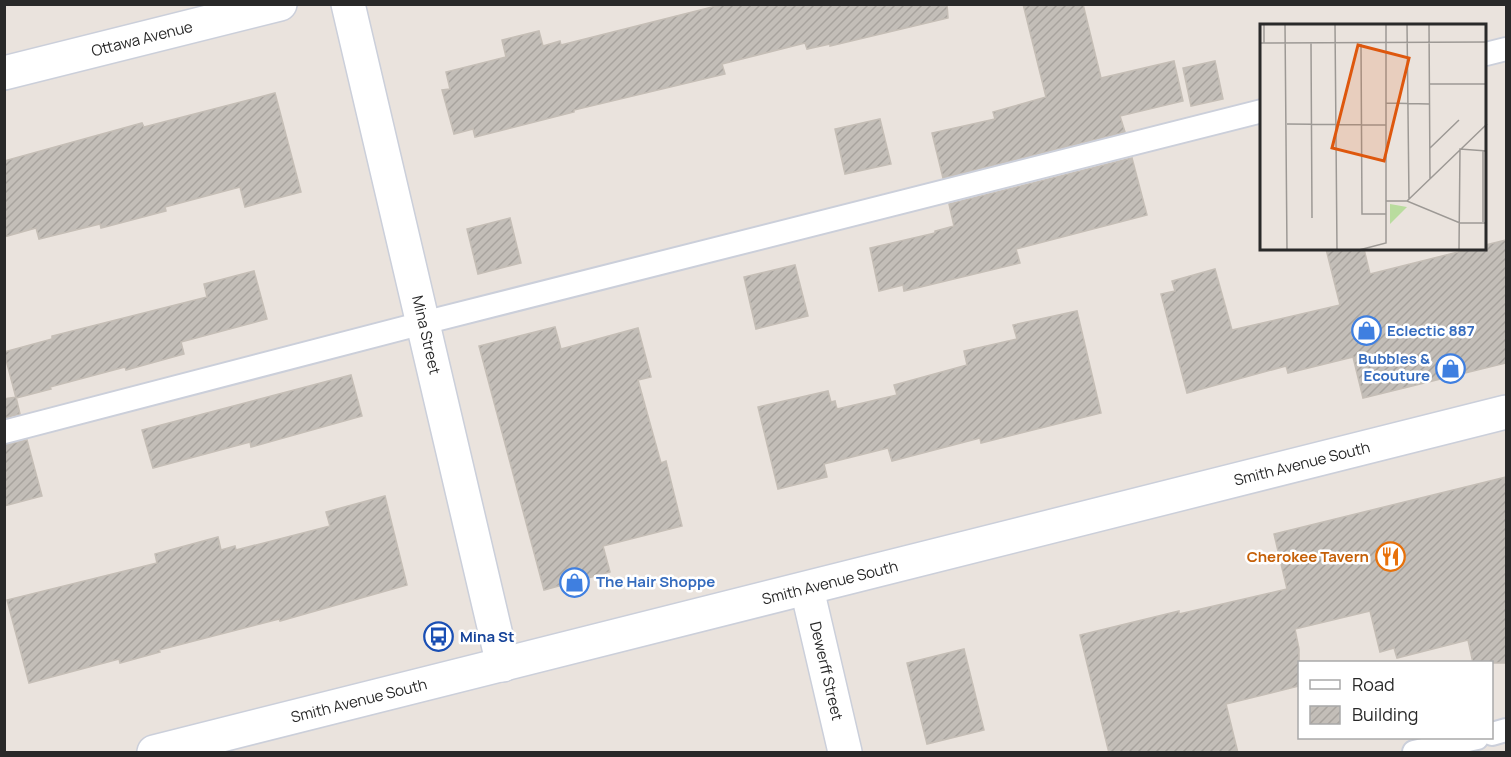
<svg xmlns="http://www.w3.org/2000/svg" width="1511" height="757" viewBox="0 0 1511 757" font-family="Manrope,sans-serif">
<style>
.building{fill:url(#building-hatch);stroke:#c5beb6;stroke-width:1.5}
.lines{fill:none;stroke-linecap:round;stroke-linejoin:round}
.lane-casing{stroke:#cbcfda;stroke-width:26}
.street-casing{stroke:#cbcfda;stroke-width:36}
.secondary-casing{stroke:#cbcfda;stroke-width:36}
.lane{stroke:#fff;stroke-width:22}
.street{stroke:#fff;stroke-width:33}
.secondary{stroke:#fff;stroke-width:33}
.labels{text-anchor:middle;stroke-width:5;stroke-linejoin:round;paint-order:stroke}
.street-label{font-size:15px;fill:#292929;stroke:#fff}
.shop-label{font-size:15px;font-weight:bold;fill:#366cbe;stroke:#fff;text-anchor:start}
.food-label{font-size:15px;font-weight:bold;fill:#c56008;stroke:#fff;text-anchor:end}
.transit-label{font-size:15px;font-weight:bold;fill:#164399;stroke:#fff;text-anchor:start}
.inset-road{fill:none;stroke:#9d9995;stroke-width:1.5}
.view{fill:#de570d;fill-opacity:0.15;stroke:#de570d;stroke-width:3}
.inset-edge{fill:none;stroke:#292929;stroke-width:3}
</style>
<defs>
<pattern id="building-hatch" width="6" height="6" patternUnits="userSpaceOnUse" patternTransform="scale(1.5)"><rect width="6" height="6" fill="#c3beb8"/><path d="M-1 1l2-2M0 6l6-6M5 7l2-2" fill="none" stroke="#a8a39e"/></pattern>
</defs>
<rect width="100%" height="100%" fill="#eae3dd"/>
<path class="building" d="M724 4H947L948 18 830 46V44L807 49 805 43 722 64 725 74 574 110V112L475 137 473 129 454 134 442 90 450 89 446 72 506 57 502 40 539 31 543 46 560 41 561 45Z
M1023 4H1083L1101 78 1174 61 1183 101 1120 116 1125 132 943 178 932 133 995 119 993 112 1046 97Z
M1215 61 1223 99 1191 106 1183 68Z
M275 93 301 192 245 207 240 187 165 207 166 211 101 228 100 224 39 239 36 228 4 237V161L142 123 144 127Z
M880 119 891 164 845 174 835 129Z
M1132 158 1147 215 1016 249 1020 263 904 291 903 285 879 291 870 248 935 233V231L954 226 949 204Z
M510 218 521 263 478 274 467 229Z
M1506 240V363L1363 398 1353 357 1288 373 1286 366 1187 393 1161 294 1175 291 1172 281 1215 269 1232 330 1340 305 1326 249H1364L1370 274 1470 249H1485V245Z
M795 265 808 316 756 329 744 277Z
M254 271 267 319 181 342 184 354 126 370 125 367 50 387 51 389 16 398 4 352 52 339V336L207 297 204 284Z
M1077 311 1101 413 981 443 980 438 892 461 888 448 824 464 827 477 778 489 758 407 828 391 831 402 835 401 837 409 897 395 894 385 967 365 964 351 1017 339 1013 325Z
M555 327 561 349 638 328 651 377 638 380 661 463 666 461 682 526 603 546 610 572 544 590 479 346Z
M351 375 362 416 251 447 250 442 153 468 142 430Z
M16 397 20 414 4 418V399Z
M27 440 42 496 4 506V445Z
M1506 477V663H1473L1468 640 1397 658 1394 648 1380 652 1370 611 1295 629 1299 649V686L1226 704 1238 753H1109L1080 635 1179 611V614L1287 589 1274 534Z
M385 496 407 585 280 621 279 619 159 650 160 652 120 663 119 659 29 683 7 600 157 563 155 554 218 537 221 550 235 546 236 550 330 526 326 512Z
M964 649 984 730 927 744 907 663Z"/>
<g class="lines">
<defs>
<path id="lane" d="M1486 54 1506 49
M4 432 423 323 1262 111
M1492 734 1506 730
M1414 752 1477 738"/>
<path id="street" d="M348 4 503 665
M4 73 280 4
M807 589 845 752"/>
<path id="secondary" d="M154 752 1506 412"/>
</defs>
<use href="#lane" class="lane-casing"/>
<use href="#street" class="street-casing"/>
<use href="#secondary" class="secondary-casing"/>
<use href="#lane" class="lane"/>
<use href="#street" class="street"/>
<use href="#secondary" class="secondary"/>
</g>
<defs>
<symbol id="shop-ring" viewBox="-11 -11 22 22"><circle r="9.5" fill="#fff" stroke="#3f7fe0" stroke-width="1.5"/><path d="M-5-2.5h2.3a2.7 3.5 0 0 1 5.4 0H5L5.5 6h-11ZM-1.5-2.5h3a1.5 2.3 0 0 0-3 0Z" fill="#3f7fe0"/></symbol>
<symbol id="restaurant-ring" viewBox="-11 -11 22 22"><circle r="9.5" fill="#fff" stroke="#e8710a" stroke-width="1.5"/><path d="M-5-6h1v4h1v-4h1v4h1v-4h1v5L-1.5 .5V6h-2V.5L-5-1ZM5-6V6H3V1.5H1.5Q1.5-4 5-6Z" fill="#e8710a"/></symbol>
<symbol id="bus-ring" viewBox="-11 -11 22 22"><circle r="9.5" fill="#fff" stroke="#1a4fb4" stroke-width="1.5"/><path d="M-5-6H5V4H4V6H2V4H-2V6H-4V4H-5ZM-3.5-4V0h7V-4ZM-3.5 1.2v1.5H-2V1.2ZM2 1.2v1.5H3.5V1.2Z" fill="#1a4fb4"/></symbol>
</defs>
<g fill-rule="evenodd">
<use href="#shop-ring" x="1350" y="314" width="33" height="33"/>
<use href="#shop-ring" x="1434" y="352" width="33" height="33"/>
<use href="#restaurant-ring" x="1374" y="540" width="33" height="33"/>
<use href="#shop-ring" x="558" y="566" width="33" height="33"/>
<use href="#bus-ring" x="422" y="620" width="33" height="33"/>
</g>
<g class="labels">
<g class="street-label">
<text transform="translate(142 39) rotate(-14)" y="5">Ottawa Avenue</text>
<text transform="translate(426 335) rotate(77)" y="5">Mina Street</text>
<text transform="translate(1302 464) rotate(-14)" y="5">Smith Avenue South</text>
<text transform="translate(830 583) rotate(-14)" y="5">Smith Avenue South</text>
<text transform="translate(826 671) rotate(77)" y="5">Dewerff Street</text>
<text transform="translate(359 701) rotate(-14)" y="5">Smith Avenue South</text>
</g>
<g class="shop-label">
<text x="1387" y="336">Eclectic 887</text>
<text x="1430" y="364" text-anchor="end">Bubbles &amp;<tspan x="1430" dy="17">Ecouture</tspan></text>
<text x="596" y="587">The Hair Shoppe</text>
</g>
<g class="food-label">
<text x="1369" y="562">Cherokee Tavern</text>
</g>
<g class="transit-label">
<text x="460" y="642">Mina St</text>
</g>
</g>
<g transform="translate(1260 24)">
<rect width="226" height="226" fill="#eae3dd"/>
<path d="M130 180 147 183 130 200Z" fill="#b9dc9e"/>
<path class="inset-road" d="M4 0V19M25 0 27 226M75 0 77 226M147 0 149 175M169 0 170 155M0 19 227 18M51 19 52 194M101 20 102 190H126M169 60H227M126 79 169 80M27 100 126 101M170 124 199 96M126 177H147L200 199H227M147 177 227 100M223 198V127M99 226 126 219V0M199 226 200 125 227 127"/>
<path class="view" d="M98 21 149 34 124 137 72 124Z"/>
<rect width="226" height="226" class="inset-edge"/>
</g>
<rect width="1511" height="757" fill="none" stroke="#292929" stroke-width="12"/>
<rect x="1298" y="661" width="195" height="78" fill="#ffffff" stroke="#a9a9a9" stroke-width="1.5"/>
<rect x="1310" y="680" width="30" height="9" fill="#ffffff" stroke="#a9a9a9" stroke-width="1.5"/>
<text x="1352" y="691" font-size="18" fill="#292929">Road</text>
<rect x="1310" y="706" width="30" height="18" fill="url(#building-hatch)" stroke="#a9a9a9" stroke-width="1.5"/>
<text x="1352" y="721" font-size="18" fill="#292929">Building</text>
</svg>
